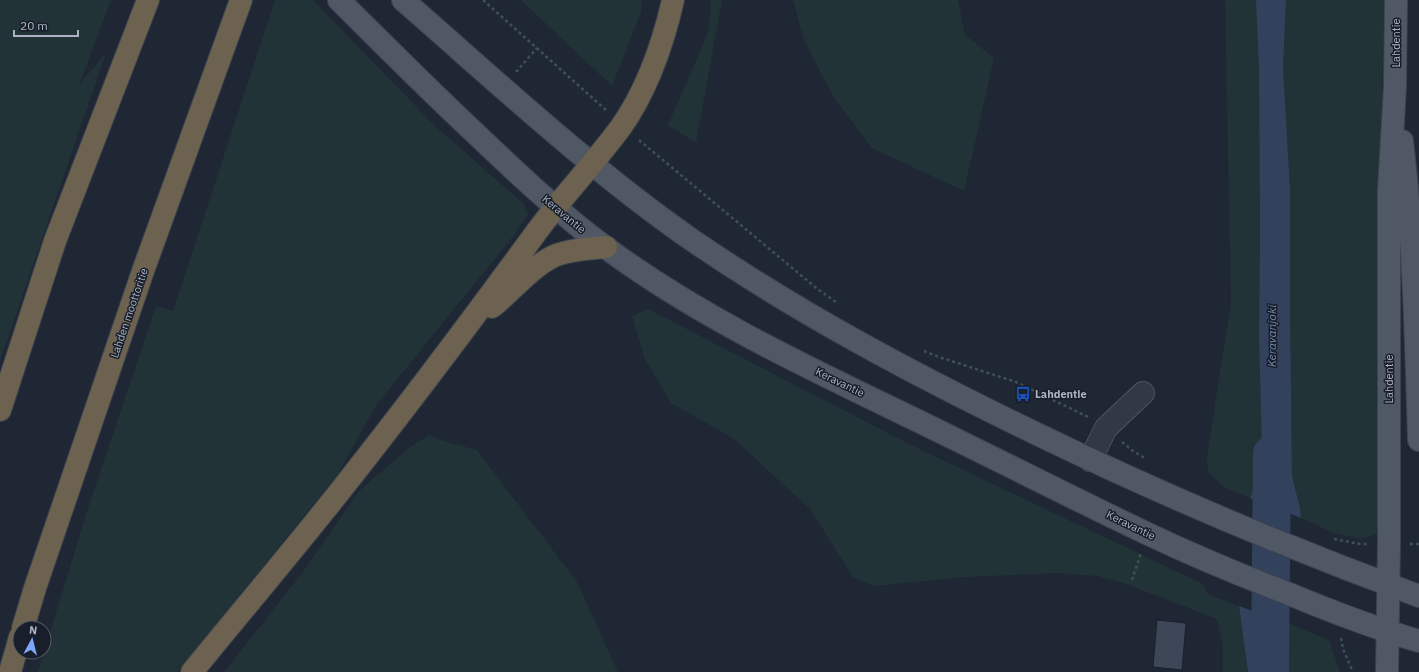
<svg xmlns="http://www.w3.org/2000/svg" width="1419" height="672" viewBox="0 0 1419 672" font-family="'IBM Plex Sans',sans-serif">
<style>
.green{fill:#213336}
.water{fill:#32425d}
.lines{fill:none;stroke-linecap:round;stroke-linejoin:round}
.river{stroke:#32425d;stroke-width:38}
.building{fill:#3d4758;stroke:#1a202c}
.minor-casing{stroke:#4d5461;stroke-width:24}
.major-casing{stroke:#3c424f;stroke-width:24}
.highway-casing{stroke:#3a414d;stroke-width:24}
.path{stroke:#3e5054;stroke-width:2.5;stroke-dasharray:3 3;stroke-linecap:butt}
.minor{stroke:#323946;stroke-width:22}
.major{stroke:#505866;stroke-width:22}
.highway{stroke:#6c624f;stroke-width:22}
.labels{text-anchor:middle;stroke-width:3;stroke-linejoin:round;paint-order:stroke}
.street-label{font-size:11px;fill:#acb4c3;stroke:#181e2a}
.poi-label{font-size:11px;font-weight:bold;fill:#acb4c3;stroke:#181e2a;text-anchor:start}
.water-label{font-size:12px;font-style:italic;fill:#7489ac;stroke:#181e2a}
</style>
<rect width="100%" height="100%" fill="#1f2735"/>
<path class="green" d="M0 0H111L79 85 106 53 0 361Z
M275 0H313L435 126 523 203 528 214 515 234 377 404 337 475 177 672H38L86 514 156 306 173 311Z
M521 0H642L641 12 612 86Z
M711 0H722L696 143 668 125 709 30Z
M793 0H958L965 35 994 58 964 191 872 148 834 98 804 40Z
M1225 0H1256L1257 5 1259 69 1260 232 1259 339 1262 450 1254 490 1250 498 1224 487 1208 472 1207 457 1231 302Z
M1286 0H1384L1380 200 1381 532 1362 539 1334 533 1301 518 1300 508 1292 476 1290 306V188L1283 68Z
M648 309 913 446 1203 584 1208 594 1239 606 1248 672H1223V646L1217 619 1126 584 1098 576 1057 573 965 577 874 586 853 577 810 509 733 438 671 403 645 359 632 316Z
M429 435 443 441 477 450 577 582 618 672H224L303 572 359 491 410 447Z
M1287 623 1329 640 1340 672H1289L1285 641Z"/>
<path class="water" d="M1256 0H1286L1283 68 1290 188V306L1292 476 1300 508 1301 518 1250 498 1254 490 1262 450 1259 339 1260 232 1259 69Z
M1239 606 1287 623 1285 641 1289 672H1248Z"/>
<g class="lines">
<path class="river" d="M1270 672 1272 454"/>
</g>
<path class="building" d="M1157 620 1186 623 1182 670 1153 667Z"/>
<g class="lines">
<defs>
<path id="minor" d="M1090 460 1106 428 1143 393"/>
<path id="major" d="M339 0C384 45 429 90 476 134 517 173 559 213 605 247 713 327 838 381 957 440 1020 471 1083 503 1146 533 1192 555 1240 575 1287 593 1330 611 1374 628 1419 641
M403 0C496 81 590 169 692 240 800 314 917 376 1035 433 1160 494 1288 548 1419 596
M1402 141C1414 240 1416 340 1419 440
M1387 672 1389 544V191L1395 86 1396 0"/>
<path id="highway" d="M492 307C512 291 531 267 554 256 570 249 589 249 606 247
M0 410 55 241 148 0
M23 628 35 588 143 271 241 0
M10 672 20 637
M192 672C244 608 297 546 348 481 411 401 472 320 532 238 560 199 593 165 621 127 647 90 663 44 673 0"/>
</defs>
<use href="#minor" class="minor-casing"/>
<use href="#major" class="major-casing"/>
<use href="#highway" class="highway-casing"/>
<path class="path" d="M483 0 607 111
M516 72 537 48
M639 140 815 287 837 303
M924 351 939 357 1016 382 1088 417
M1122 442 1133 451 1146 459
M1334 539 1360 544H1369
M1410 544H1419
M1132 580 1141 553
M1341 638 1343 649 1353 672"/>
<use href="#minor" class="minor"/>
<use href="#major" class="major"/>
<use href="#highway" class="highway"/>
</g>
<defs>
<symbol id="bus-bare" viewBox="-9 -9 18 18"><path d="M-5-6H5V4H4V6H2V4H-2V6H-4V4H-5ZM-3.5-4V0h7V-4ZM-3.5 1.2v1.5H-2V1.2ZM2 1.2v1.5H3.5V1.2Z" fill="#1a4fb4" stroke="#181e2a" stroke-width="2.5" paint-order="stroke"/></symbol>
</defs>
<g fill-rule="evenodd">
<use href="#bus-bare" x="1012" y="383" width="22" height="22"/>
</g>
<g class="labels">
<g class="street-label">
<text transform="translate(1396 43) rotate(-90)" y="4">Lahdentie</text>
<text transform="translate(564 214) rotate(40)" y="4">Keravantie</text>
<text transform="translate(129 313) rotate(-71)" y="4">Lahden moottoritie</text>
<text transform="translate(1389 379) rotate(-90)" y="4">Lahdentie</text>
<text transform="translate(840 382) rotate(26)" y="4">Keravantie</text>
<text transform="translate(1131 525) rotate(26)" y="4">Keravantie</text>
</g>
<g class="poi-label">
<text x="1035" y="398">Lahdentie</text>
</g>
<g class="water-label">
<text transform="translate(1272 336) rotate(-90)" y="4">Keravanjoki</text>
</g>
</g>
<g transform="translate(32 640) rotate(7)"><circle r="19" fill="#181e2a" stroke="#535a67"/>
<path d="M0-3L7 15L0 10L-7 15Z" fill="#7da5f8"/>
<text y="-6" font-size="11" font-weight="bold" text-anchor="middle" fill="#acb4c3">N</text>
</g>
<path d="M14 30v6h64v-6" fill="none" stroke="#acb4c3" stroke-width="2"/>
<text x="20" y="30" font-size="12" fill="#acb4c3" stroke="#181e2a" stroke-width="3" paint-order="stroke">20 m</text>
</svg>
